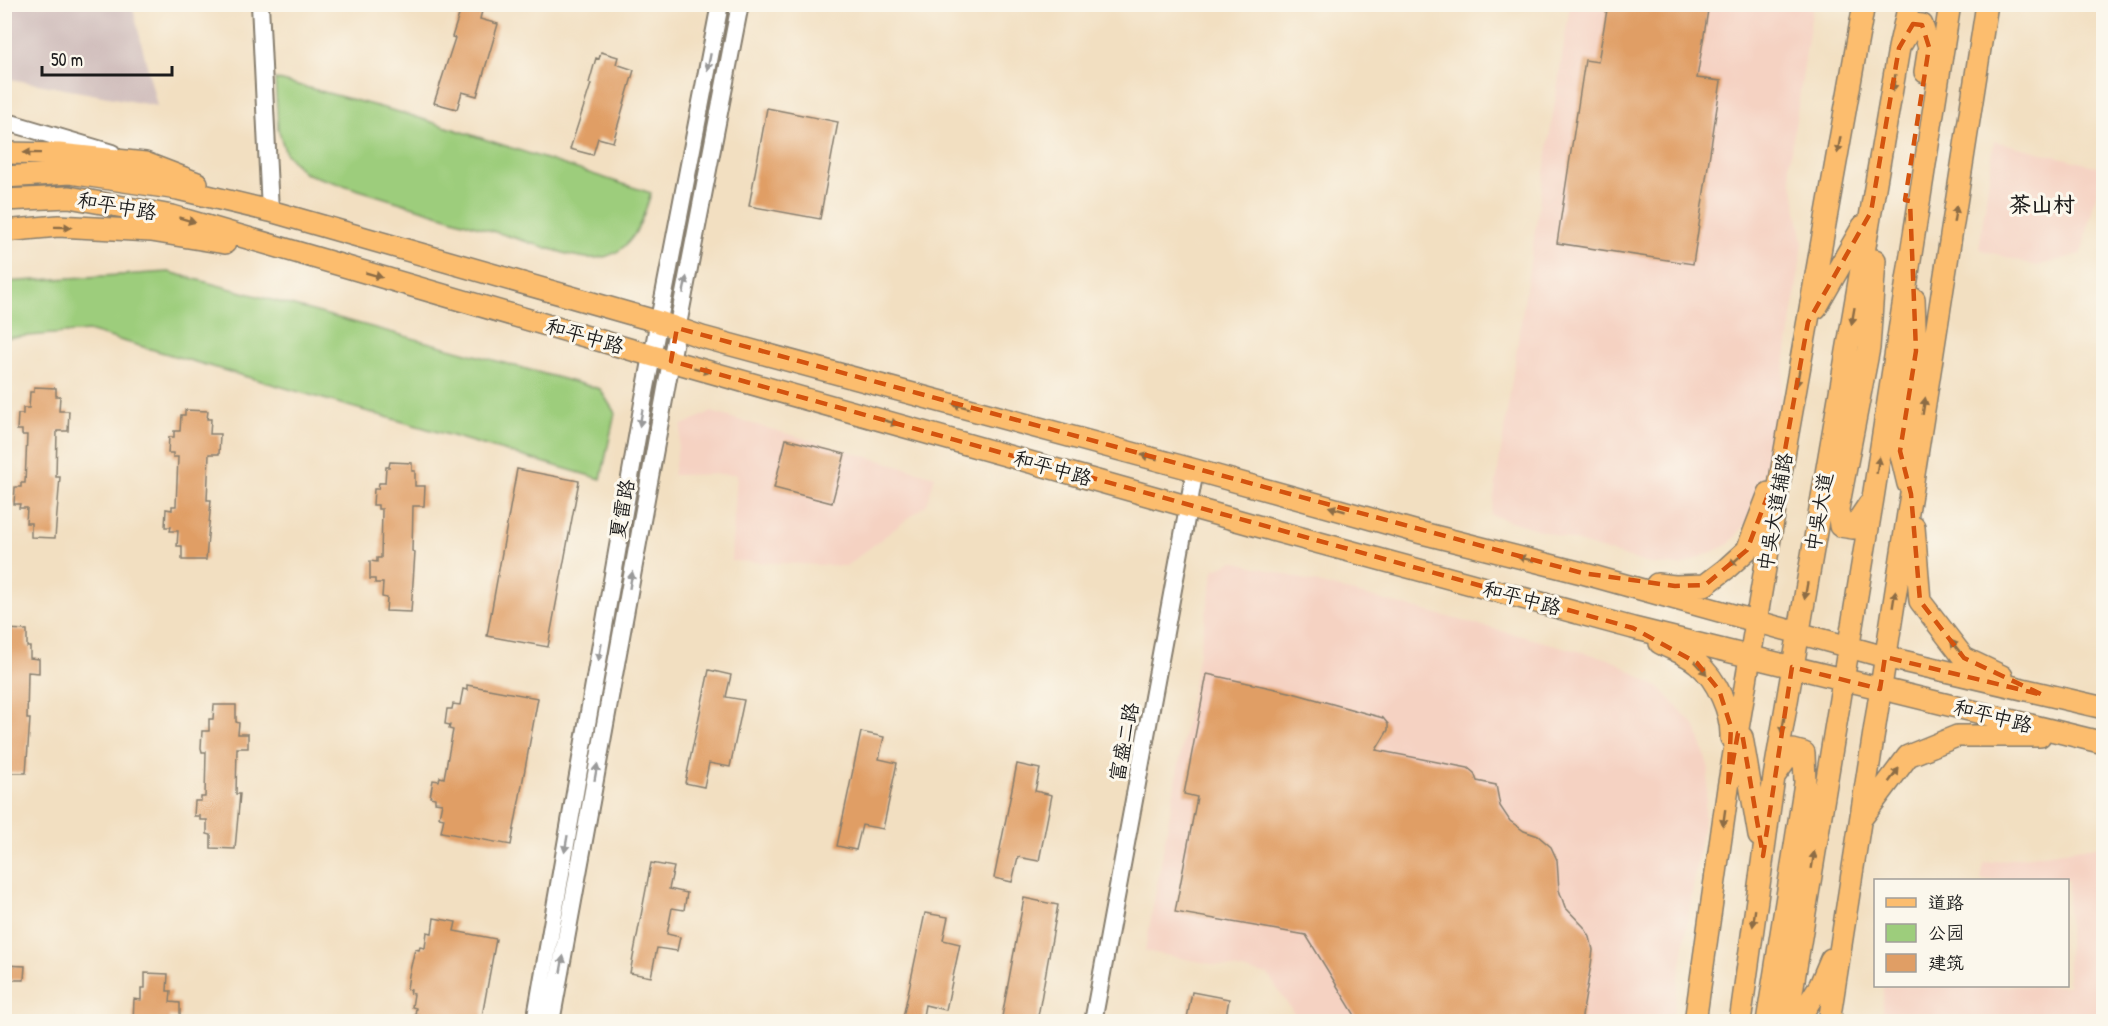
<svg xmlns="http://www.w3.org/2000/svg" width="2108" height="1026" viewBox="0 0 2108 1026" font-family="'Patrick Hand','LXGW WenKai TC',sans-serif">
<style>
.built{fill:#f5d2c2}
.industrial{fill:#d1bfbd}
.green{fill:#9dcd7c;stroke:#5c744c;stroke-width:1.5}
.building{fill:#e09e65}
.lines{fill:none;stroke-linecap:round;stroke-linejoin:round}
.minor-casing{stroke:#877e6e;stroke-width:20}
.major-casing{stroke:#877e6e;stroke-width:24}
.minor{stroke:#fff;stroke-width:16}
.major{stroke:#fcbd6e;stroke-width:21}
.oneway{fill:#999}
.oneway2{fill:#8c6c45}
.marked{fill:none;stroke:#d4530e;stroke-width:4.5;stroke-dasharray:12 8;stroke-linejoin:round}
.labels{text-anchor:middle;stroke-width:6;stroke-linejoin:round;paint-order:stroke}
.street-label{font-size:20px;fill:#1c1c1c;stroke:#fbf7ec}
.quarter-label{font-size:22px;font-weight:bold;fill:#1c1c1c;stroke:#fbf7ec}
</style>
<rect width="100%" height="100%" fill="#fbf7ec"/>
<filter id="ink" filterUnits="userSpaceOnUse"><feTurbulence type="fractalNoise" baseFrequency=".0167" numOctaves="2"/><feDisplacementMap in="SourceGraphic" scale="12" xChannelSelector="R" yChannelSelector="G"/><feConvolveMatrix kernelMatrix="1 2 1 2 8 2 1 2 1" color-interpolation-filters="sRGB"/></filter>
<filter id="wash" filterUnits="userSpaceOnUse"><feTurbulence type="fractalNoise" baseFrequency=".008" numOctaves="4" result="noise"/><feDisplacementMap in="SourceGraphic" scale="24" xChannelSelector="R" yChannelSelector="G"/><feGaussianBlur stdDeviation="1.35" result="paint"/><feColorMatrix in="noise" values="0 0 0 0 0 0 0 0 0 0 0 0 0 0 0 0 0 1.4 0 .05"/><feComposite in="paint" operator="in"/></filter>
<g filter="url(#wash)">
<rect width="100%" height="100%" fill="#f2dfc1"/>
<path class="built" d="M1570 5H1813L1789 166 1803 243 1773 446 1751 518 1729 544 1681 566 1649 564 1491 515Z
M1994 141 2103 168 2081 254 2037 266 1979 249Z
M711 412 935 476 927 504 846 566 731 561 737 474 673 475 682 425Z
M1233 561 1613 660 1662 690 1696 727 1709 769 1704 818 1672 1021H1299L1268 975 1145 951 1214 570Z
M2103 845V1021H1883V986H2068V880H1981L1984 863Z"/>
<path class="industrial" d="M4 5H132L157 106 5 78Z"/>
<path class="green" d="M275 79 410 115 651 193C642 223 631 257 594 258 586 259 577 256 570 255L304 173 286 154 278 129Z
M169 272 600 389 615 413 601 479 88 331 5 338V282Z"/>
<g id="blocks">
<path class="building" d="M1608 4H1709L1697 78 1721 81 1693 264 1557 243 1585 60 1598 62Z
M465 6 482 11 480 19 498 24 477 96 462 92 457 109 434 103 455 38 452 37 460 12 463 13Z
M601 52 618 57 616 64 634 70 613 142 598 138 593 155 570 149 591 84 589 83 596 58 599 59Z
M767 108 838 122 820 219 749 206Z
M34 387 56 388V396H60L59 411H69L68 431H57L56 477H60L55 538 31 537V523H26L27 508H19L20 504H14L15 487H21V483H25L27 435H22V430H17L18 414H23V408H29L30 392H34Z
M185 410 208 411 207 419H211L210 434H220L219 454H209L207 500H211L206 560H182V546H177L178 531H170L171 527H165L166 509 172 510V506H176L178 457H173V453H168L169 437H174V431H180L181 415H185Z
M786 439 845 454 832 503 774 488Z
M390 462 412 463V471H415V486H425L424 506H413L412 551 415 552 411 612 386 611 387 598 382 597 383 583H375V579H370V561L377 562V558H381L382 509H378V505H373L374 489H378L379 483H385L386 467H389Z
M517 469 579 481 548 647 487 636Z
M4 629 27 630V647H30V658L39 659V673L28 672 27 719H30L26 773H4Z
M709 670 731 675 726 697 744 700 730 767 709 763 704 787 685 783Z
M1207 674 1289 692 1383 718 1388 724V730L1376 750 1468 768 1474 773 1477 781 1496 785 1500 806 1510 821 1524 831 1538 836 1551 847 1557 860 1559 890 1565 907 1584 927 1590 937 1593 950 1591 965 1581 1022H1359L1306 935 1175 912 1197 797 1184 794Z
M467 685 538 698 511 845 441 832 444 818 439 817 442 803 435 802V798L430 797 433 780 439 781 440 777 444 778 453 730 449 729 450 725 445 724 447 709H452L453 704 460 705 463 689 467 690Z
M214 705H236V722L239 723 238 734H248V748H237L236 794H240L235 849 211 848V835L207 834V820H200V816H194L195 801H201V797H205L206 752H202L201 748 202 731H209V719H213Z
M861 732 884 737 879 759 897 763 883 829 862 825 856 850 837 846Z
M1017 764 1040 769 1035 791 1052 795 1039 861 1018 857 1012 882 994 878Z
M651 863 674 867 669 889 687 893 684 910 672 908 667 934 680 937 677 951 657 948 651 977 630 973Z
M1024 898 1058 905 1037 1022H1001Z
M925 913 948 917 943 940 960 944 946 1010 925 1005 922 1022H902Z
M434 918 456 922 454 931 496 939 481 1022H432L433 1018 415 1015 416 1008 412 1007 414 994 410 993 411 990 407 989 409 975 415 949 419 950 420 947 425 948 427 932 432 933Z
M4 965 25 966 24 980H4Z
M145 973 168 974 167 991H171L170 1002 180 1003V1017L169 1016V1022L133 1021 134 999 141 1000V988H145Z
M1192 992 1229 999 1225 1022H1194L1195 1019 1187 1018Z"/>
</g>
</g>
<g filter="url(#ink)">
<use href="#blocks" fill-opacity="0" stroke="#877e6e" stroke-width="1.5"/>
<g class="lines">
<defs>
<path id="minor" d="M260 4 270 211
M4 121 112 153
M535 1022 643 403 720 4
M551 1022 671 361 740 4
M1093 1022 1195 470"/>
<path id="major" d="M1902 43 1913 24 1922 25 1929 47 1925 72
M4 153 59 154 145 163 197 183
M4 177 70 173 178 189 270 211 659 322 702 337 1195 470 1418 532 1582 573 1885 657 2104 708
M4 200 69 197 172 216 653 356 1261 527 1633 628 2104 743
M4 231 58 226 151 231 225 243
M1816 308 1863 226
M1908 484 1900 451 1916 351 1914 299
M1869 504 1853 528 1840 526 1838 509 1869 348 1875 260
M1914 527 1920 601 1964 658 2002 676
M1657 584 1675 586 1705 585 1726 569 1747 550 1769 493
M1660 643C1671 649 1687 654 1697 663 1717 679 1732 713 1731 738
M1742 737 1759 836
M1861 819 1908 756 1957 736H2040
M1695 1022 1728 788 1785 450 1864 4
M1740 1022 1774 777 1899 48 1909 4
M1767 1022 1805 783 1804 753 1793 750 1776 774
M1787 1022 1873 498 1950 4
M1797 1022 1820 985 1831 959
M1829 1022 1987 4"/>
</defs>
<use href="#minor" class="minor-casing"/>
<use href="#major" class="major-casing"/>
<use href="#minor" class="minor"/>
<use href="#major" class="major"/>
</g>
<defs><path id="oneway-solid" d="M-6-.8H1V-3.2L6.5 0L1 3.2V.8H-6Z" transform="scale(1.5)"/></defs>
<g class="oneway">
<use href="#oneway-solid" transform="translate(709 62) rotate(101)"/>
<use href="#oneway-solid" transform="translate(685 285) rotate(-79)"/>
<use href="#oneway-solid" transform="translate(641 418) rotate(100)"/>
<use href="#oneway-solid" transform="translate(631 580) rotate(-80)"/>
<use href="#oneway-solid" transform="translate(600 652) rotate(100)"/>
<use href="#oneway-solid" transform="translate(596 772) rotate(-80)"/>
<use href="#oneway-solid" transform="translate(566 844) rotate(100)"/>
<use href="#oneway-solid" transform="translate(562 964) rotate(-80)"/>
</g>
<g class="oneway2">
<use href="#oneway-solid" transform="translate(1894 83) rotate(99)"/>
<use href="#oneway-solid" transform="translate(1839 145) rotate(100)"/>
<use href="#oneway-solid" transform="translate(32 153) rotate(-179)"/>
<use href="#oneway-solid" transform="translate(1955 214) rotate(-81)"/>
<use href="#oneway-solid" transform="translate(187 220) rotate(17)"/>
<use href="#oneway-solid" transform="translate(63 227) rotate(1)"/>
<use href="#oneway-solid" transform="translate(374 275) rotate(16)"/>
<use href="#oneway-solid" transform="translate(1853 316) rotate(100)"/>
<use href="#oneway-solid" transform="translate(702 370) rotate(16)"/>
<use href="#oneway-solid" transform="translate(1798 378) rotate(100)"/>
<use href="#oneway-solid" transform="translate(961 406) rotate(-165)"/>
<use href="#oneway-solid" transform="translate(1924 406) rotate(-81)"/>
<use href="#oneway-solid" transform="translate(890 422) rotate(16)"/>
<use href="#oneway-solid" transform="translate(1149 457) rotate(-165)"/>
<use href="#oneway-solid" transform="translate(1878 465) rotate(-81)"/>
<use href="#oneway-solid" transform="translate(1337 509) rotate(-164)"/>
<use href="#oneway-solid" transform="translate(1526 559) rotate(-166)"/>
<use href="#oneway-solid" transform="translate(1736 560) rotate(138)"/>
<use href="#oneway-solid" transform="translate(1806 591) rotate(100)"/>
<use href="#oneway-solid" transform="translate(1894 599) rotate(-81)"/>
<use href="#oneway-solid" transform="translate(1956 647) rotate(-128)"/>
<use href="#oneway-solid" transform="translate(1701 668) rotate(47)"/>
<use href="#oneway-solid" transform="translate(1783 725) rotate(100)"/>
<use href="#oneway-solid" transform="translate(1894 775) rotate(-54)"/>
<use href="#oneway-solid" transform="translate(1724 818) rotate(98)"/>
<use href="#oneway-solid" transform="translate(1813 860) rotate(-81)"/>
<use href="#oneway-solid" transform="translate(1754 918) rotate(98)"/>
</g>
</g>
<path class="marked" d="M1913 24 1922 25 1929 47 1905 200 1910 201 1916 351 1900 451 1911 494 1920 601 1964 658 2043 695 1885 657 1880 689 1792 667 1763 856 1742 733H1738L1728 788 1731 727 1719 690 1697 663 1633 628 671 361 677 328 1582 573 1675 586 1705 585 1747 550 1785 450 1808 322 1871 212 1899 48Z"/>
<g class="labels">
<g class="street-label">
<text transform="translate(117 206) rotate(10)" y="7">和平中路</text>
<text transform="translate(585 336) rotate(16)" y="7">和平中路</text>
<text transform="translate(1053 468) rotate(16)" y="7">和平中路</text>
<text transform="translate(622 509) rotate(-80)" y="7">夏雷路</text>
<text transform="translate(1775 512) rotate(-80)" y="7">中吴大道辅路</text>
<text transform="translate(1819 512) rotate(-80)" y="7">中吴大道</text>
<text transform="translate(1522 598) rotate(15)" y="7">和平中路</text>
<text transform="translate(1993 716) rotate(14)" y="7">和平中路</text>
<text transform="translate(1124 742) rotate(-79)" y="7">富盛二路</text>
</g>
<g class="quarter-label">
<text x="2042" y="212">茶山村</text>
</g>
</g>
<rect width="2108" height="1026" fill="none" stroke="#fbf7ec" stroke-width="24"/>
<rect x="1874" y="879" width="195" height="108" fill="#fbf7ec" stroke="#a29f99" stroke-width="1.5"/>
<rect x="1886" y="898" width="30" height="9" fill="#fcbd6e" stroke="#a29f99" stroke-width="1.5"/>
<text x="1928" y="909" font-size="18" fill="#1c1c1c">道路</text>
<rect x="1886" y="924" width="30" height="18" fill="#9dcd7c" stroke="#a29f99" stroke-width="1.5"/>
<text x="1928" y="939" font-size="18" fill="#1c1c1c">公园</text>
<rect x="1886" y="954" width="30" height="18" fill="#e09e65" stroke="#a29f99" stroke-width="1.5"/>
<text x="1928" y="969" font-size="18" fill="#1c1c1c">建筑</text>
<path d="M42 66v9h130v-9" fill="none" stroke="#1c1c1c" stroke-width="3"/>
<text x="51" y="66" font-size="18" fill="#1c1c1c" stroke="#fbf7ec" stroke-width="4.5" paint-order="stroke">50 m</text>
</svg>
